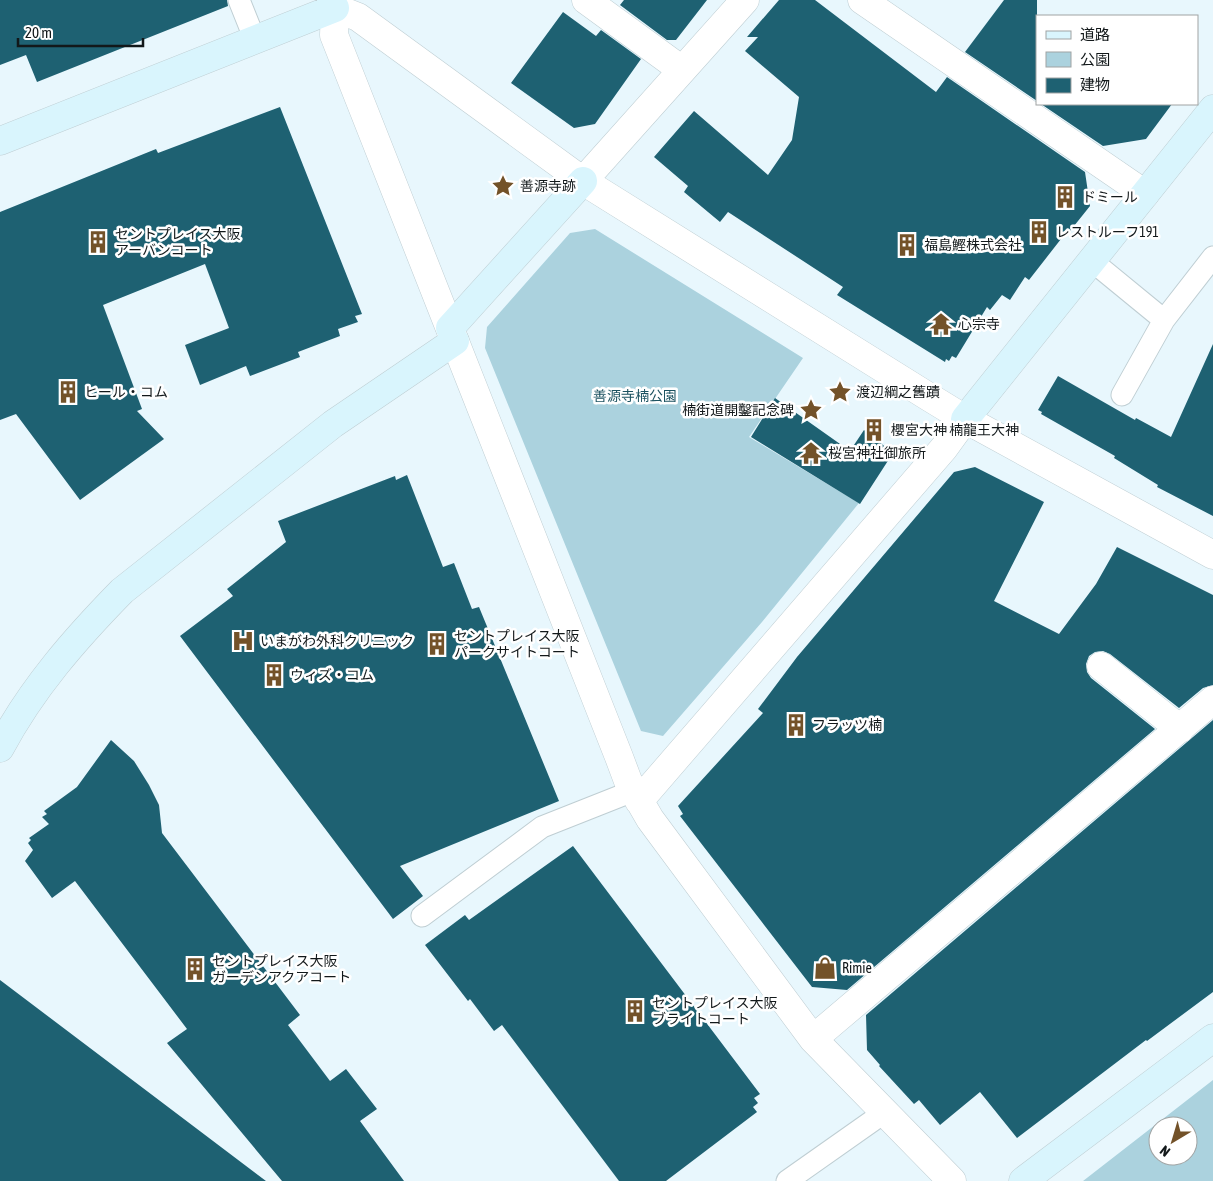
<svg xmlns="http://www.w3.org/2000/svg" width="1213" height="1181" viewBox="0 0 1213 1181" font-family="'Asap Condensed','Noto Sans JP',sans-serif">
<style>
.green{fill:#abd2de;fill-rule:evenodd}
.building{fill:#1e6172}
.lines{fill:none;stroke-linecap:round;stroke-linejoin:round}
.lane-casing{stroke:#bfced3;stroke-width:23}
.street-casing{stroke:#bfced3;stroke-width:29}
.secondary-casing{stroke:#bfced3;stroke-width:29}
.lane{stroke:#fff;stroke-width:21}
.street{stroke:#fff;stroke-width:28}
.secondary{stroke:#d9f5fd;stroke-width:28}
.labels{text-anchor:middle;stroke-width:5;stroke-linejoin:round;paint-order:stroke}
.poi-label{font-size:14px;fill:#12181a;stroke:#fff;text-anchor:start}
.park-label{font-size:14px;fill:#1c5260;stroke:#fff}
</style>
<rect width="100%" height="100%" fill="#e8f7fd"/>
<path class="green" d="M595 229 803 358 749 437 859 503 762 622 663 736 641 731 485 348 487 327 570 233Z
M1213 1080V1181H1083ZM1158 1126H1188V1156H1158Z"/>
<path class="building" d="M0 0H227L228 6 37 82 26 55 0 65Z
M624 0H707L676 40H667L620 5Z
M779 0H815L936 92 947 77 1085 172 1090 206 1070 231 1068 230 1029 280 1025 277 1010 300 1002 295 990 310 987 307 956 358 952 356 949 361 946 359 945 362 837 295 843 287 728 212 720 222 684 192 688 186 654 157 694 111 768 175 792 140 799 97 745 51 758 37H747Z
M1004 0H1037V101L965 52Z
M563 12 596 36 601 30 641 59 595 124 574 128 511 83Z
M1041 104H1172L1146 139 1103 146Z
M280 107 362 314 355 316 358 322 338 329 340 336 298 352 300 357 250 376 246 366 200 385 185 345 229 328 205 264 103 305 142 409 137 411 164 439 80 500 16 414 0 420V212L156 149 158 153Z
M1213 344V516L1157 487 1158 485 1114 458 1115 456 1041 414 1042 412 1038 410 1058 376 1135 420 1136 418 1171 437Z
M775 398 850 451 864 430 893 453 860 504 751 437Z
M975 467 1044 502 994 601 1059 634 1096 584 1117 547 1213 595V685L1203 688 1179 708 1110 654 1103 651 1095 652 1089 656 1086 664 1087 672 1091 678 1155 729 847 990 812 987 680 816 683 814 678 806 763 713 758 709 797 657 954 472Z
M407 475 443 567 454 563 472 609 479 607 559 801 400 866 423 896 393 919 180 636 233 596 227 589 286 542 278 521 395 476 396 480Z
M1213 720V992L1147 1041 1146 1040 1017 1138 980 1092 940 1125 919 1100 914 1104 879 1066 880 1065 867 1050 866 1015Z
M111 740 134 761 149 785 159 805 162 833 300 1015 288 1025 330 1081 346 1069 377 1109 360 1121 404 1181H282L167 1043 187 1029 75 881 52 898 25 861 33 850 28 843 31 840 29 838 49 824 42 817 47 814 44 811 77 787Z
M573 846 760 1094 754 1098 758 1103 753 1107 757 1112 666 1181H619L502 1025 494 1031 470 999 468 1001 425 945 465 915 469 920Z
M0 980 135 1082 266 1181H0Z"/>
<g class="lines">
<defs>
<path id="lane" d="M239 0 255 40
M1092 261 1164 320
M1122 395 1164 320 1213 257
M422 916 542 827 633 791
M787 1181 885 1112"/>
<path id="street" d="M586 0 682 70
M862 0 1145 194
M583 181 745 0
M1101 666 1180 729
M639 801 944 448 965 419
M813 1039 1213 700
M952 1181 813 1039 650 819 628 781 619 757 334 35 335 8 358 17 583 181 929 397 965 419 1213 555"/>
<path id="secondary" d="M0 141 335 8 331 0
M450 328 583 181
M965 419 1213 109
M0 748C32 688 75 639 122 591L333 424 455 341
M1023 1181 1213 1038"/>
</defs>
<use href="#lane" class="lane-casing"/>
<use href="#street" class="street-casing"/>
<use href="#secondary" class="secondary-casing"/>
<use href="#lane" class="lane"/>
<use href="#street" class="street"/>
<use href="#secondary" class="secondary"/>
</g>
<defs>
<symbol id="sight-bare" viewBox="-9 -9 18 18"><path d="M0-6L1.8-2.2L6-1.7L2.9 1.2L3.7 5.4L0 3.3L-3.7 5.4L-2.9 1.2L-6-1.7L-1.8-2.2Z" fill="#735229" stroke="#fff" stroke-width="2.5" paint-order="stroke"/></symbol>
<symbol id="building-bare" viewBox="-9 -9 18 18"><path d="M-4-6H4V6H1V3H-1V6H-4ZM-2.5-4.3h1.7v1.8h-1.7ZM.8-4.3h1.7v1.8H.8ZM-2.5-1h1.7V.8h-1.7ZM.8-1h1.7V.8H.8Z" fill="#735229" stroke="#fff" stroke-width="2.5" paint-order="stroke"/></symbol>
<symbol id="temple-bare" viewBox="-9 -9 18 18"><path d="M0-6L5-2H3V0L6.5 2.5H4V6H1.5V3h-3V6H-4V2.5H-6.5L-3 0V-2H-5Z" fill="#735229" stroke="#fff" stroke-width="2.5" paint-order="stroke"/></symbol>
<symbol id="hospital-bare" viewBox="-9 -9 18 18"><path d="M-5-5h3v3.5h4V-5h3V5h-3V1.5h-4V5h-3Z" fill="#735229" stroke="#fff" stroke-width="2.5" paint-order="stroke"/></symbol>
<symbol id="shop-bare" viewBox="-9 -9 18 18"><path d="M-5-2.5h2.3a2.7 3.5 0 0 1 5.4 0H5L5.5 6h-11ZM-1.5-2.5h3a1.5 2.3 0 0 0-3 0Z" fill="#735229" stroke="#fff" stroke-width="2.5" paint-order="stroke"/></symbol>
</defs>
<g fill-rule="evenodd">
<use href="#sight-bare" x="487" y="170" width="32" height="32"/>
<use href="#building-bare" x="1049" y="181" width="32" height="32"/>
<use href="#building-bare" x="1023" y="216" width="32" height="32"/>
<use href="#building-bare" x="82" y="226" width="32" height="32"/>
<use href="#building-bare" x="891" y="229" width="32" height="32"/>
<use href="#temple-bare" x="925" y="308" width="32" height="32"/>
<use href="#building-bare" x="52" y="376" width="32" height="32"/>
<use href="#sight-bare" x="824" y="376" width="32" height="32"/>
<use href="#sight-bare" x="795" y="394" width="32" height="32"/>
<use href="#building-bare" x="858" y="414" width="32" height="32"/>
<use href="#temple-bare" x="795" y="437" width="32" height="32"/>
<use href="#hospital-bare" x="227" y="625" width="32" height="32"/>
<use href="#building-bare" x="421" y="628" width="32" height="32"/>
<use href="#building-bare" x="258" y="659" width="32" height="32"/>
<use href="#building-bare" x="780" y="709" width="32" height="32"/>
<use href="#shop-bare" x="809" y="952" width="32" height="32"/>
<use href="#building-bare" x="179" y="953" width="32" height="32"/>
<use href="#building-bare" x="619" y="995" width="32" height="32"/>
</g>
<g class="labels">
<g class="poi-label">
<text x="520" y="191">善源寺跡</text>
<text x="1082" y="202">ドミール</text>
<text x="1056" y="237">レストルーフ191</text>
<text x="115" y="239">セントプレイス大阪<tspan x="115" dy="16">アーバンコート</tspan></text>
<text x="924" y="250">福島鰹株式会社</text>
<text x="958" y="329">心宗寺</text>
<text x="84" y="397">ヒール・コム</text>
<text x="856" y="397">渡辺綱之舊蹟</text>
<text x="794" y="415" text-anchor="end">楠街道開鑿記念碑</text>
<text x="891" y="435">櫻宮大神 楠龍王大神</text>
<text x="828" y="458">桜宮神社御旅所</text>
<text x="454" y="641">セントプレイス大阪<tspan x="454" dy="16">パークサイトコート</tspan></text>
<text x="260" y="646">いまがわ外科クリニック</text>
<text x="290" y="680">ウィズ・コム</text>
<text x="812" y="730">フラッツ楠</text>
<text x="212" y="966">セントプレイス大阪<tspan x="212" dy="16">ガーデンアクアコート</tspan></text>
<text x="842" y="973">Rimie</text>
<text x="652" y="1008">セントプレイス大阪<tspan x="652" dy="16">ブライトコート</tspan></text>
</g>
<g class="park-label">
<text x="635" y="401">善源寺楠公園</text>
</g>
</g>
<rect x="1036" y="15" width="162" height="90" fill="#ffffff" stroke="#a0a3a3"/>
<rect x="1046" y="31" width="25" height="8" fill="#d9f5fd" stroke="#a0a3a3"/>
<text x="1080" y="40" font-size="15" fill="#12181a">道路</text>
<rect x="1046" y="52" width="25" height="15" fill="#abd2de" stroke="#a0a3a3"/>
<text x="1080" y="65" font-size="15" fill="#12181a">公園</text>
<rect x="1046" y="78" width="25" height="15" fill="#1e6172" stroke="#a0a3a3"/>
<text x="1080" y="90" font-size="15" fill="#12181a">建物</text>
<g transform="translate(1173 1141) rotate(218)"><circle r="24" fill="#ffffff" stroke="#a0a3a3"/>
<path d="M0-4L9 19L0 12L-9 19Z" fill="#735229"/>
<text y="-8" font-size="14" font-weight="bold" text-anchor="middle" fill="#12181a">N</text>
</g>
<path d="M18 38v8h125v-8" fill="none" stroke="#12181a" stroke-width="2.5"/>
<text x="25" y="38" font-size="15" fill="#12181a" stroke="#ffffff" stroke-width="4" paint-order="stroke">20 m</text>
</svg>
